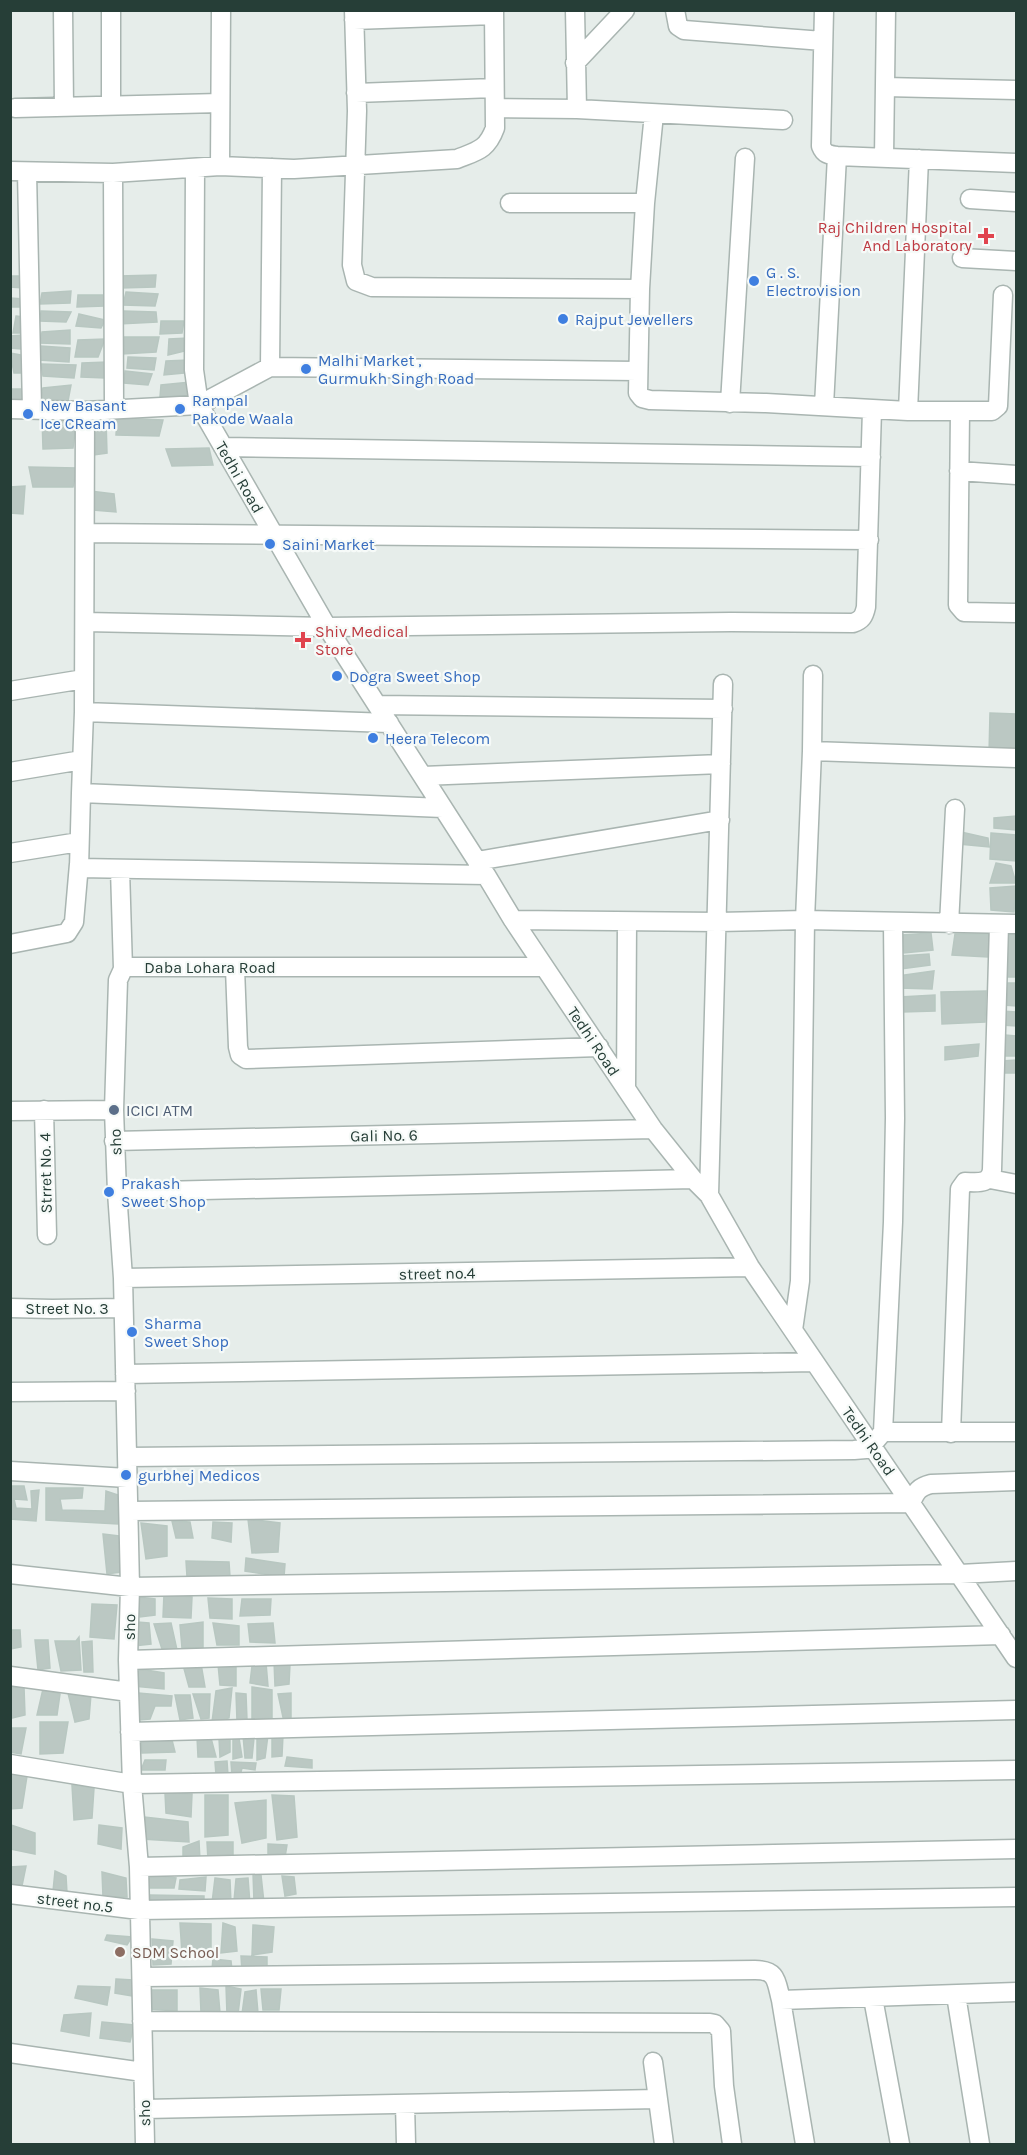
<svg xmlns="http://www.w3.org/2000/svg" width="1027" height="2155" viewBox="0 0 1027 2155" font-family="Karla,sans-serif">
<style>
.building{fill:#bbc8c3;stroke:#b8c7c1;stroke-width:1.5}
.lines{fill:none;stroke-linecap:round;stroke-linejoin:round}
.minor-casing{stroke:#a9b5b1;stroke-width:21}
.minor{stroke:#fff;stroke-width:18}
.health-dot{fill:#e0444e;stroke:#f6faf8;stroke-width:2}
.shop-dot{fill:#3f7fe0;stroke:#f6faf8;stroke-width:2}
.service-dot{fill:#5c6f8a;stroke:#f6faf8;stroke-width:2}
.education-dot{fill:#8d6e63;stroke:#f6faf8;stroke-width:2}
.labels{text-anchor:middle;stroke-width:4.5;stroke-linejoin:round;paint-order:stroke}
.health-label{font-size:16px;fill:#be3a42;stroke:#f6faf8;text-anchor:end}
.shop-label{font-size:16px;fill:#366cbe;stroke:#f6faf8;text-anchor:start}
.street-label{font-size:16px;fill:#263e37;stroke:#f6faf8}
.service-label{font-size:16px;fill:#4e5e75;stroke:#f6faf8;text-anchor:start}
.education-label{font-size:16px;fill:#785e54;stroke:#f6faf8;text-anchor:start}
</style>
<rect width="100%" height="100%" fill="#e6edea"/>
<path class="building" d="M156 275 155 287 121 288 119 276Z
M10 276H22L24 288 10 287Z
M71 291 70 303 40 304 42 293Z
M126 292 158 294 155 306 123 305Z
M78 295H105L104 306 77 307Z
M10 298 24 299V307H10Z
M41 311 71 312 66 322 40 321Z
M123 311 156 312 157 322 119 324Z
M79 314 105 320 101 328 76 326Z
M16 316 24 317 26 333H13Z
M161 321H184L182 333 160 334Z
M70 330V344L40 343 42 332Z
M24 335 21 349 10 348V336Z
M123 337H159L156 352 122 354Z
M188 338 185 351 168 355 169 339Z
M105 339 98 357H75L78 340Z
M40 346 70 348 69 362 39 360Z
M10 353 26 356 27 373H14Z
M128 357 156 358 154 370 127 368Z
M188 360 184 373 164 375 166 361Z
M107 362 105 378 81 377 82 363Z
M41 364 76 365 74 378 43 376Z
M125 371 152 374 148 385 124 383Z
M190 382 188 396 160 397 161 385Z
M71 385 68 401 39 403 43 388Z
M10 389H28L26 402H10Z
M42 417H77L73 448 43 449Z
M92 418 106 420 107 453 94 455Z
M117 418 163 420 159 436 116 435Z
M209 448 213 465 172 466 166 449Z
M29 467 77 468 73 487H33Z
M25 486 23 514 10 513V487Z
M90 491 114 494 116 512 93 510Z
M990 713 1016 714V755L989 754Z
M1016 816V830L994 828V818Z
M961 832 988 838 989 847 959 844Z
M991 833 1016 835V861L990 859Z
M996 863 1011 866 1016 883H990Z
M1016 886 1014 912 991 910 990 888Z
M931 933 933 950 904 953 902 935Z
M955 934H989L988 957 952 955Z
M1007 934 1016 935V977H1006Z
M929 954 930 965 901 969 900 956Z
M934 971 932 989 899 988 898 976Z
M1004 983H1016V1006L1004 1005Z
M986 991 985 1022 942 1024 941 992Z
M935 995V1011L902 1012 900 997Z
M1001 1011 1016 1012V1026L1002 1025Z
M1005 1035 1016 1036V1056H1001Z
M979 1044 978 1056 945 1060V1047Z
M1016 1060V1073H1004L1002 1061Z
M10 1486H24L27 1500 14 1499 16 1508 32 1509 31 1491 39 1490 36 1521 10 1519Z
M46 1488H83L82 1498 60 1499 62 1510 105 1511 106 1491 121 1496 118 1524 46 1520Z
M248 1519 280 1523 278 1552 252 1553Z
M172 1521 190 1522 193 1538H176Z
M213 1522 232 1523 231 1542 212 1538Z
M141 1523 167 1526V1556L146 1559Z
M103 1534 119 1536 121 1572 107 1574Z
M246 1558 285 1564 284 1577 245 1571Z
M186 1561 229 1562 230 1577H187Z
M164 1594 192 1597 191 1618 163 1617Z
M138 1597 155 1599V1615L140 1617Z
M208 1598 232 1599V1619L210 1618Z
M242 1599H271L270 1615 240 1616Z
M92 1604 117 1605 114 1639 90 1637Z
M137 1622 149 1623 151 1644 134 1646Z
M203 1622V1648H182L180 1625Z
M171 1623 177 1650 162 1649 154 1624Z
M213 1623 239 1626V1645H217Z
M273 1623 275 1643 250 1642 248 1624Z
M10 1630H20L21 1647 10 1649Z
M79 1637 81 1670 61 1671 55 1641H76Z
M35 1640H48L50 1668 38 1670Z
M92 1641 93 1672H84L82 1642Z
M274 1661 290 1664 289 1684 275 1686Z
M266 1663 268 1686 250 1683 252 1666Z
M201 1664 205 1687H189L183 1665Z
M218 1664 236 1666V1686L220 1685Z
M134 1668 164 1673V1689L133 1686Z
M24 1687 25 1715 12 1718 10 1688Z
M252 1687 272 1690V1718L252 1719Z
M232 1688 229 1718 212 1722 216 1691Z
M43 1689 60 1694 57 1715H37Z
M68 1693 91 1694 89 1719 75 1722Z
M138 1693 172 1696 171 1706H155L150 1719 139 1720Z
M236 1693 246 1694 247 1720 237 1721Z
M291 1693V1721L284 1722 278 1694Z
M193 1694H210L209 1718 201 1719Z
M175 1695H190L193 1718 180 1720Z
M40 1722H68L63 1753 40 1754Z
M10 1728H26L21 1754 10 1752Z
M272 1734 283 1735 282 1756 272 1757Z
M243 1735 254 1738 252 1758H245Z
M257 1735H268L265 1758 257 1760Z
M197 1737 211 1738 216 1757H198Z
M219 1738 230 1739V1752L220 1757Z
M233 1738H239L242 1757 233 1759Z
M141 1739 172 1740 175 1752 142 1753Z
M287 1757 312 1760V1768L285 1766Z
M145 1760H166L165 1770H141Z
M227 1761 228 1775H216L215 1762Z
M231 1762 256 1763 255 1770 242 1768 240 1776H232Z
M10 1770 27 1776 22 1808 10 1809Z
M72 1785 94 1788 92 1818 74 1820Z
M165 1793 192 1794 191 1817 166 1813Z
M205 1795H228V1835L205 1837Z
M272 1795 294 1796 297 1837 277 1840Z
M266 1800V1838L242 1843 235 1803Z
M144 1817 188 1822 189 1842 142 1839Z
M11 1825 35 1833V1854L10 1849Z
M99 1825 122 1828 121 1849 98 1844Z
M199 1841 200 1861 183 1860V1847Z
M207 1842H233V1858L208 1860Z
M268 1844 287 1845 285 1857 268 1859Z
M26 1866 22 1886 10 1884V1867Z
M55 1871 66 1876 67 1893 53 1891Z
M102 1872 126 1878 127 1897H103Z
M253 1873 261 1875 264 1903 254 1902Z
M148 1875 176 1878 174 1888H148Z
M282 1876 294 1877 296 1894 285 1896Z
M206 1877 205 1891 179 1889 180 1880Z
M215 1878 230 1880 231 1903H212Z
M248 1878 250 1904 234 1901 236 1879Z
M149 1895 204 1896V1906L153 1905Z
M180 1923 211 1924V1952L182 1954Z
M223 1923 235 1927 237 1951 221 1953Z
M253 1925 274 1927 272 1952 252 1955Z
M107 1935 132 1937 127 1945 105 1940Z
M152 1939 173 1941 171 1964 153 1965Z
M241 1956 267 1957V1971L242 1972Z
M213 1959 231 1961 232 1970 212 1969Z
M116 1979 133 1980V1996L115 1993Z
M78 1986 110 1987 107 2005 75 1998Z
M226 1986 241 1989 238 2014 227 2015Z
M200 1988 218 1990 220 2013H201Z
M261 1989H281L279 2010H263Z
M151 1990H177V2011L147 2009Z
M256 1990 258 2013 242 2014 245 1992Z
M91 2013 89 2036 61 2031 64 2015Z
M102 2022 134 2025 130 2042 100 2038Z"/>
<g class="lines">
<defs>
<path id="minor" d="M63 10 64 107
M111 10V106
M354 10 357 111 352 265 356 281 372 287 640 289
M575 10 577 109 783 120
M675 10 678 26 684 30 823 41
M824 10 821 146C824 154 829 155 837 156L1016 163
M354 20 494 15
M575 63 625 10
M885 87 1016 90
M356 93 494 88
M15 108 220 103
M495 108 577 109
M654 114 645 203 640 289 638 393 642 398 650 400 766 403 908 411
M884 157 886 10
M919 159 908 411H960
M220 166 221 10
M195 168 194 370 199 405 327 627 486 875 513 920 653 1129 693 1179 709 1195 750 1267 1016 1658
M10 171 113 173 220 166 294 169 457 159C477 151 487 150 495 128L494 10
M27 172 32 409
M113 173 114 409
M970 199 1016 202
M510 203H645
M962 258 1016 261
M1003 295 998 406 992 411H960L958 605 964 612 1016 613
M270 367 272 168
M730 403 745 158
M824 406 837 156
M10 409 85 411 199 405 270 367 637 371
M85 411 84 712 81 793 443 808
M223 447 871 457
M959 471 1016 475
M85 533 869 540
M85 622 327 627 731 622 853 623C862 620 864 616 866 607L872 410
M10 691 84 679
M377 705 723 709
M84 712 389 723
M812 751 1016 758
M10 772 82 760
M423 776 721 764
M81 793 79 868 486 875
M10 853 79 842
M477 861 720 820
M120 869 123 969
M513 920 718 922 805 920 1016 924
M949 924 955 809
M10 944 67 933 74 922 79 864
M235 968 238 1047 240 1055 246 1059 599 1047
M626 1089 627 922
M44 1110 47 1235
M114 1110 117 1192 123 1278 130 1587 128 1660 132 1784 139 1867 145 2144
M10 1111 114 1110 118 980 123 969 128 967H543
M114 1141 653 1129
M990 1179 1016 1184
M117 1192 693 1179
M709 1195 723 684
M123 1278 750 1267
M10 1308 52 1309 123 1308
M793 1330 800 1281 805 920 812 751 813 675
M125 1374 814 1362
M10 1392 126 1391
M883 1432H1016
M951 1433 960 1189 965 1182C977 1182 990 1185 992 1170L999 925
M127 1457 854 1450 866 1449 872 1445 883 1432 893 1222 895 1118 893 923
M10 1471 127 1478
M129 1511 911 1503C916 1491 919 1487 931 1484L1016 1481
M10 1574 130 1587 960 1574 1016 1571
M128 1660 1001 1635
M10 1676 129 1692
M130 1732 1016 1710
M10 1764 132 1784 1016 1770
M139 1867 1016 1849
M10 1894 139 1910 1016 1897
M142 1977 755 1970C778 1970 776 1982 781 2000L1016 1992
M956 1995 980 2144
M873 1998 900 2144
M781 2000 805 2144
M142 2021 710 2023 715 2024 721 2031 724 2086 732 2144
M10 2053 143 2072
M653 2062 664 2144
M405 2104 406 2144
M144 2109 657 2099"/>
</defs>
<use href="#minor" class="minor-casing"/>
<use href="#minor" class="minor"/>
</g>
<g class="health-dot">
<path d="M983 227h6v6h6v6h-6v6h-6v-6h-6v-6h6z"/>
<path d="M300 631h6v6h6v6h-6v6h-6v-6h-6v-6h6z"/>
</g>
<g class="shop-dot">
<circle cx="754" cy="281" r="6"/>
<circle cx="563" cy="319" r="6"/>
<circle cx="306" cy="369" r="6"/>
<circle cx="180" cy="409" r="6"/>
<circle cx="28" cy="414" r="6"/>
<circle cx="270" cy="544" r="6"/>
<circle cx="337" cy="676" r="6"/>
<circle cx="373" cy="738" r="6"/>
<circle cx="109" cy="1192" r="6"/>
<circle cx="132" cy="1332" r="6"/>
<circle cx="126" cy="1475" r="6"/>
</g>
<circle class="service-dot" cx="114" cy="1110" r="6"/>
<circle class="education-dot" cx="120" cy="1952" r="6"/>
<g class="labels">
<g class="health-label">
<text x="972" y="233">Raj Children Hospital<tspan x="972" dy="18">And Laboratory</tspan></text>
<text x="315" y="637" text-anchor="start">Shiv Medical<tspan x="315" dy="18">Store</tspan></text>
</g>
<g class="shop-label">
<text x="766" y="278">G . S.<tspan x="766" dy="18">Electrovision</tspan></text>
<text x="575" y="325">Rajput Jewellers</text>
<text x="318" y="366">Malhi Market ,<tspan x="318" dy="18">Gurmukh Singh Road</tspan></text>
<text x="192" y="406">Rampal<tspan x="192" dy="18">Pakode Waala</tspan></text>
<text x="40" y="411">New Basant<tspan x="40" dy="18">Ice CReam</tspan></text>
<text x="282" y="550">Saini Market</text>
<text x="349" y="682">Dogra Sweet Shop</text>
<text x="385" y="744">Heera Telecom</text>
<text x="121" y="1189">Prakash<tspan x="121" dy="18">Sweet Shop</tspan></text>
<text x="144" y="1329">Sharma<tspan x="144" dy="18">Sweet Shop</tspan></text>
<text x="138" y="1481">gurbhej Medicos</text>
</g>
<g class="street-label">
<text transform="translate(240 477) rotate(60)" y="6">Tedhi Road</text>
<text x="210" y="973">Daba Lohara Road</text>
<text transform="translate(594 1041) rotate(56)" y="6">Tedhi Road</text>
<text transform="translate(384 1135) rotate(-1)" y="6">Gali No. 6</text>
<text transform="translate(115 1142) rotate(-92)" y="6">sho</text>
<text transform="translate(45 1173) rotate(-91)" y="6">Strret No. 4</text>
<text transform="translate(437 1273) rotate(-1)" y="6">street no.4</text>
<text x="67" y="1314">Street No. 3</text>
<text transform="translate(869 1441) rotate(55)" y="6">Tedhi Road</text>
<text transform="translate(129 1627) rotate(-89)" y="6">sho</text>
<text transform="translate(75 1902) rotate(7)" y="6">street no.5</text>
<text transform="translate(144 2113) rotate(-91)" y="6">sho</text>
</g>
<g class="service-label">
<text x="126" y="1116">ICICI ATM</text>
</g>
<g class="education-label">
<text x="132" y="1958">SDM School</text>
</g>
</g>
<rect width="1027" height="2155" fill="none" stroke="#263e37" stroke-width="24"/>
</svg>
